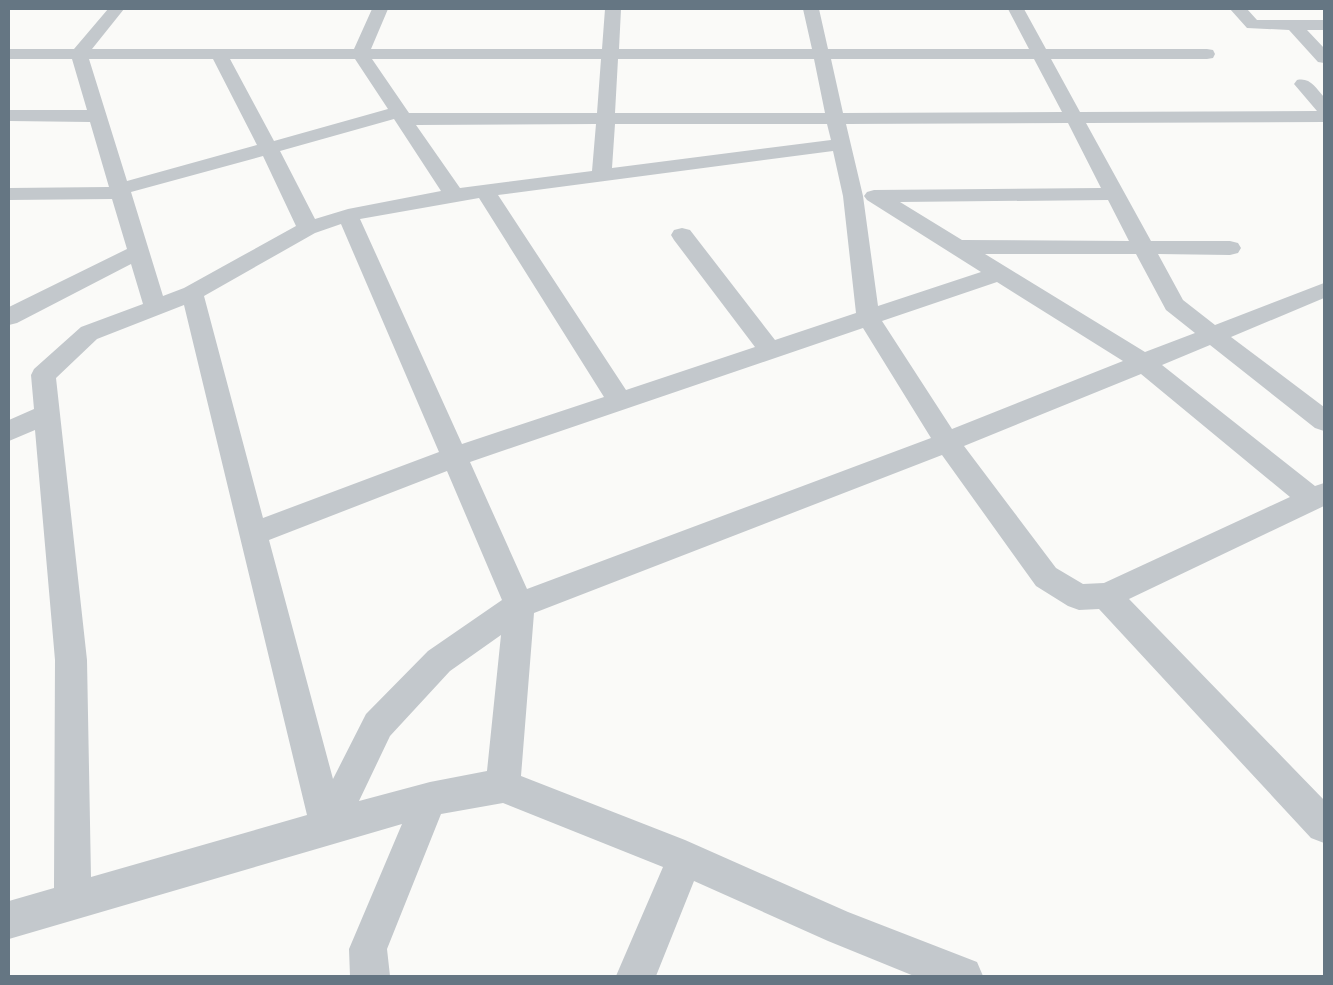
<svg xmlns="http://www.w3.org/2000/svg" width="1333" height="985" viewBox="0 0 1333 985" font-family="'Exo 2',sans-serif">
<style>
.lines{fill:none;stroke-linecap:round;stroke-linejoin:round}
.minor{fill:#c3c8cc;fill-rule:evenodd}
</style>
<rect width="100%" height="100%" fill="#fafaf8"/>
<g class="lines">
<path class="minor" d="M108 9H124L92 49H354L372 9H388L371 49H602L605 9H621L619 49H812L803 9H819L828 49H1029L1008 9H1024L1046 49H1207L1213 50 1215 54 1213 58 1207 59H1051L1080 112 1317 111 1294 84 1297 80C1310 77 1316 88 1324 97V122L1086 123 1151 241H1230L1238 243 1241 248 1238 253 1230 255 1158 254 1183 300 1215 325 1324 283V298L1231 337 1324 407V431L1315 428 1210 345 1162 365 1315 486 1324 483V506L1129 599 1324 800V843L1311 838 1099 609 1079 610 1068 606 1036 586 942 455 534 613 521 776 685 840 848 912 977 962 983 976H914L828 941 694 881 656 976H616L663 867 503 803 441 814 387 949 390 976H350L349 949 402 824 9 939V901L54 888 55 660 35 430 9 441V420L34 409 31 375 34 369 81 327 143 304 131 264 17 323 9 325V307L127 249 112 199 9 200V188L109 187 90 122 9 121V110H87L72 59H9V49H74ZM89 59H213L257 145 127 181ZM230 59H355L388 109 274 141ZM372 59H601L597 113H409ZM618 59H814L825 113H615ZM831 59H1034L1062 112 843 113ZM394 119 441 191 348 209 315 219 280 151ZM1068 123 1101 188 874 190 867 192 864 196 867 200 981 272 878 306 863 196 846 124ZM596 124 592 171 460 188 416 125ZM615 124H827L831 140 612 168ZM833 151 843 196 856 313 775 340 690 230 682 228 674 230 671 235 674 240 755 347 626 390 498 195ZM263 156 296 226 184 288 163 296 131 192ZM479 198 604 397 462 444 360 219ZM1108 200 1129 241 962 240 900 202ZM341 224 439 452 263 518 204 296 315 233ZM985 254H1136L1166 310 1195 333 1145 352ZM997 282 1123 361 952 429 882 321ZM184 305 307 815 91 877 87 660 56 378 97 339ZM863 328 931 438 527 589 470 462ZM1141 374 1290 497 1104 583 1083 584 1056 568 964 446ZM447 471 502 600 428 651 366 714 333 779 269 540ZM501 635 487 771 430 782 359 801 390 736 450 671Z
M1230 9H1247L1257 20H1324V30H1307L1324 48V63L1318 62 1289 30 1247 28Z"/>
</g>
<rect width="1333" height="985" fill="none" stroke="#657683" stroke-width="20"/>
</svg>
